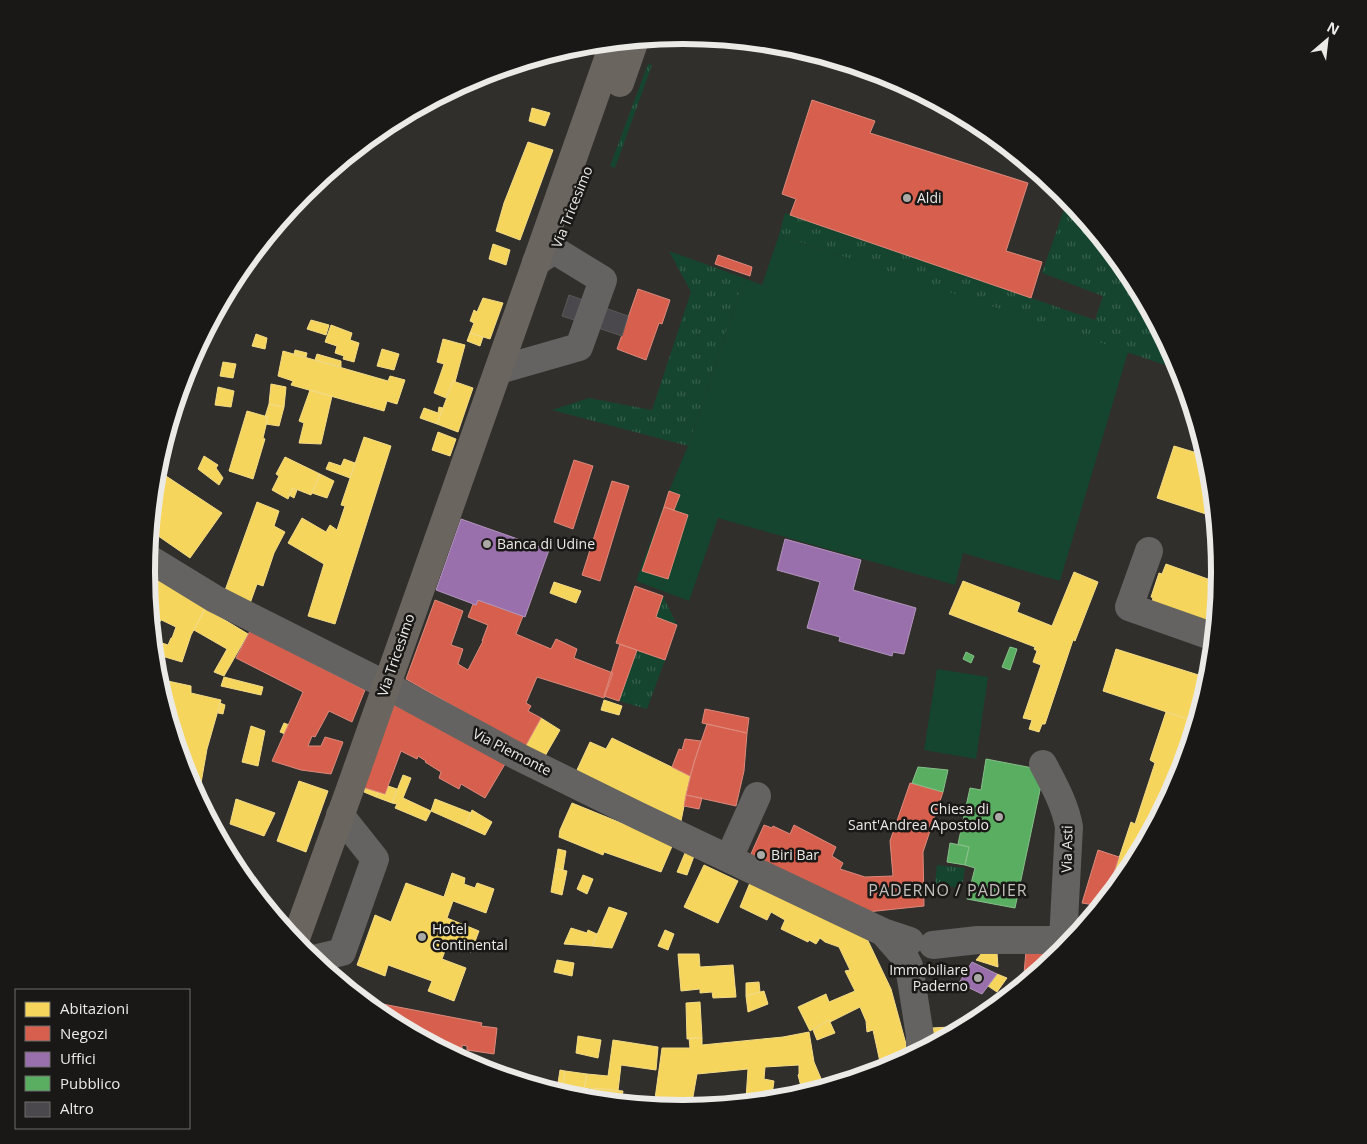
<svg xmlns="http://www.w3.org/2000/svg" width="1367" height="1144" viewBox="0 0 1367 1144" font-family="'Open Sans',sans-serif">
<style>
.grass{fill:url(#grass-tufts)}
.pitch{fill:#15452e}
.homes{fill:#f6d55c;stroke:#f3db86}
.shops{fill:#d6604d;stroke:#dd897b}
.offices{fill:#9970ab;stroke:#b295bd}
.public{fill:#5aae61;stroke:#86c089}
.building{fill:#4a474d;stroke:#595857}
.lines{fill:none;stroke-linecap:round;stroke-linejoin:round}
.minor{stroke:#646361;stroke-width:28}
.major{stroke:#6b655f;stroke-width:28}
.poi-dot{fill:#aba9a6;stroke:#191816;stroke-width:2}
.labels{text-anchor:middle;stroke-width:5;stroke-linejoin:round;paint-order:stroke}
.poi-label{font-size:14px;fill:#eceae7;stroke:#191816;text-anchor:start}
.street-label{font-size:14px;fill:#eceae7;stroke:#191816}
.quarter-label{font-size:16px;letter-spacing:1px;fill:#c3c0bb;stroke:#191816}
.rim{fill:none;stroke:#eceae7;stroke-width:6}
</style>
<defs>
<pattern id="grass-tufts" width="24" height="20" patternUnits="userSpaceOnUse" patternTransform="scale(1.25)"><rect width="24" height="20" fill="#15452e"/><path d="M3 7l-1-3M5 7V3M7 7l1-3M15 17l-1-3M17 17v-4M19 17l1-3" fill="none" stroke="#37604c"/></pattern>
</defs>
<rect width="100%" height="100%" fill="#312f2c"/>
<path class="grass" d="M729 39 789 45 833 59 832 64Z
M648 64 652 65 615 168 610 166Z
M1068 198 1130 274 1178 364 1177 369 779 235 785 213 1095 320 1103 296 1042 273Z
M669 251 744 278 688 446 552 410 589 398 652 410 691 292Z
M663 596 677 625 656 617Z
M637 650 665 660 647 709 619 701Z
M937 865 965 868 962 888 935 885Z"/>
<path class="pitch" d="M779 235 1128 352 1060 581 963 553 955 585 718 518 689 601 636 581 669 491 688 446 744 278 762 285Z
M937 669 988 677 976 759 924 750Z"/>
<path class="homes" d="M532 108 550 113 545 126 529 121Z
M528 142 553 150 520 240 496 231 504 203Z
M493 244 510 250 506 265 489 259Z
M483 298 503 303 490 339 470 333 474 323 470 321 474 310 477 312Z
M311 320 329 325 326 335 307 329Z
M331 325 352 333 350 340 359 343 354 362 343 359 344 356 335 353 337 346 325 342Z
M470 333 483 337 480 346 467 341Z
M256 334 267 338 265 349 252 346Z
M443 339 465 345 455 382 453 381 446 398 434 393 444 364 437 362Z
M382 349 399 354 394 370 377 366Z
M295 350 307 353 306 357 294 354Z
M283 351 388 381 390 376 405 380 397 404 387 401 384 411 291 385 293 381 278 376Z
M317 354 341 361V367L315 360Z
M223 362 236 364 233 378 220 376Z
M453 381 473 388 458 432 437 424Z
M271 384 286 387 284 407 269 404Z
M218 387 234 391 231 407 215 405Z
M310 390 332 396 321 444 299 443 304 423 299 421Z
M269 404 284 407 279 426 266 424 268 417H265Z
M439 407 443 408 437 424 420 418 424 408 438 413Z
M247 411 268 417 263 438 265 439 253 479 229 471Z
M438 432 456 439 450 456 432 450Z
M364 437 391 446 335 624 308 616 324 564 288 543 302 518 326 532 330 525 337 530 345 506 341 505Z
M1174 446 1207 456 1210 468 1215 517 1157 498Z
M204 456 218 465 216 468 223 478 219 485 198 469Z
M285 457 320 474 311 495 293 488 288 499 272 490 279 476 276 474Z
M344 459 355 463 350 478 326 469 329 462 341 466Z
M163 474 222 513 190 558 151 531 155 485Z
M320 474 334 481 327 498 312 493Z
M293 488 297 490 294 498 289 495Z
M257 502 279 511 274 526 285 532 274 553 263 586 257 584 248 609 223 596Z
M1166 564 1219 583 1215 632 1150 608 1153 598 1151 597 1159 573 1162 574Z
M147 572 208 604 191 635 182 662 155 654 153 640 168 645 171 638H172L176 627 151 615Z
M1074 572 1098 582 1075 641 1073 640 1045 724H1042L1039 732 1029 729 1032 720 1023 718 1041 665 1033 662 1037 651 1034 649 1035 647 949 614 963 581 1020 603 1017 612 1052 626Z
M554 582 581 591 576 603 550 593Z
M205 608 248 634 224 676 214 672 227 649 194 630Z
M151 615 161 620 158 625 151 621Z
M1116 649 1205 677 1191 720 1103 691Z
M224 677 263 687 261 695 221 686Z
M163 680 191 686V693L221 700 207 749 201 783 189 780 187 777 162 694Z
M604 700 622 706 619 715 601 710Z
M220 703 225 705 223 714 218 713Z
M1166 712 1191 720 1193 713 1199 715 1180 778 1130 871 1112 893 1108 891 1131 822 1135 824 1155 763 1150 760Z
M541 718 560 730 545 756 525 747Z
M284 723 289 725 285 734 280 732Z
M251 726 265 731 258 766 242 762Z
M612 738 690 776 681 821 576 772 590 742 606 749Z
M403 775 411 778 403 798 431 811 426 821 395 808 397 804 392 803Z
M299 781 328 791 306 852 277 841Z
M388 786 397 789 392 803 376 797 378 792 385 794Z
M365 788 378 792 376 797 364 792Z
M236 799 275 813 264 836 230 824Z
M435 799 471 813 465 826 431 811Z
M572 803 673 844 661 872 604 852 603 855 559 837 560 830Z
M472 810 492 822 485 835 465 826Z
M558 849 566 851 563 870 555 868Z
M685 853 694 856 687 875 677 872Z
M704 865 738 881 718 923 684 907Z
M555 868 567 871 562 895 551 892Z
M452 873 465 878 464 884 475 888 477 883 494 889 486 913 453 901 447 918 479 931 471 952 448 943 442 959 466 968 454 1001 428 991 432 981 388 965 385 976 357 965 375 915 391 922 406 883 444 897Z
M754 873 861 926 891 989 909 1055 880 1062 873 1030 867 1032 866 1021 860 1007 830 1022 829 1020 810 1031 798 1007 826 994 829 1002 855 991 845 971 850 970 839 947 825 942 820 938 816 944 809 940 808 942 781 929 785 920 771 912 767 920 740 907Z
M583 875 593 879 587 894 577 889Z
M609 907 627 913 612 948 592 946Z
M571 928 587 933 588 930 597 934 592 946 564 944Z
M665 930 674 934 668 950 658 946Z
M982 953H997L998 967 976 960Z
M678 954H699L700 967 733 965 736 997 713 998 712 992 700 993V989L681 991Z
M557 960 574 963 572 976 554 972Z
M997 974 1007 978 997 992 988 986Z
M759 982 760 992 746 996V983Z
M764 991 768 1004 748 1012 746 996Z
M700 1002 702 1038 687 1039 686 1003Z
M829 1020 835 1033 817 1040 813 1030Z
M968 1026 933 1044 932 1028Z
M809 1032 814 1062 825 1088 803 1094 798 1075 799 1074V1065L765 1067 764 1079 774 1081 772 1095 762 1094 761 1101 746 1099 748 1069 718 1072 697 1074 691 1108 654 1106 662 1048H690L689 1038H702V1045L783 1037Z
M578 1036 601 1040 598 1058 576 1053Z
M613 1040 658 1047 656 1070 621 1065 618 1091 594 1088 593 1091 590 1090 591 1088 584 1089 587 1074 608 1076Z
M906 1055 905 1059 887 1069 885 1061Z
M560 1070 565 1071 563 1084 558 1083Z
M565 1071 587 1074 584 1089 563 1086Z
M563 1086 576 1088 575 1094 562 1091Z
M594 1088 623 1091 621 1103 592 1100Z"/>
<path class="shops" d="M812 100 875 121 870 133 1028 183 1006 251 1042 262 1031 298 790 215 796 199 782 194Z
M718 255 752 267 750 276 715 264Z
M638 289 670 300 662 324 659 323 646 360 617 349Z
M574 460 593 466 573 529 554 522Z
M612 481 629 486 600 581 582 575Z
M669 491 680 495 674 510 664 507Z
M664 507 688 515 668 579 642 571Z
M635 586 663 596 656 617 677 625 665 660 616 643Z
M435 600 463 611 451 645 463 649 458 664 468 670 483 641H482L488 625 468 617 473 604 476 605 478 600 523 616 516 634 551 649 556 639 577 649 574 658 613 673 604 698 537 677 526 703 531 706 528 711 541 718 525 747 406 679Z
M250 631 365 690 352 722 329 711 315 737 312 736 308 746H321L325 737 343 742 331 774 301 770 272 761 303 692 236 658Z
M620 644 637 650 619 701 604 696Z
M393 704 505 764 485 798 461 784 459 789 439 778 441 772 425 762 426 761 418 756 417 759 401 751 385 794 362 787Z
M705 709 749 718 747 733 702 723Z
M707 724 747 733 744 771 736 806 686 795 694 762Z
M685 739 701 741 690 776 672 767 679 749 682 750Z
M910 783 943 792 923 852 924 906 867 912 750 856 764 825 772 828 773 826 790 834 794 825 836 847 832 856 843 863 840 869 865 877 893 876 890 841Z
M686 795 702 798 699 809 684 806Z
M1098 850 1119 857 1108 891 1112 893 1101 906 1082 903Z
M1026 951 1063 952 1030 979V974H1024Z
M372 1002 482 1023 481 1026 497 1028 494 1054 467 1050V1046L462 1045V1060L443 1050H448L451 1043 418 1036 385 1018 371 1007Z"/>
<path class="offices" d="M461 519 549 550 525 617 478 600 476 605 436 590Z
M785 539 861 560 853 590 916 608 904 654 893 652 892 656 839 641 840 637 807 628 820 582 777 570Z
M972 962 997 974 982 994 959 983Z"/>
<path class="public" d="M1010 647 1017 649 1010 670 1002 667Z
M966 652 974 656 971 663 963 659Z
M986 759 1038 769 1043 776 1015 908 967 899 975 868 965 865 969 847 958 844 970 788 981 790Z
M918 767 948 770 943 792 912 783Z
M950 843 969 847 965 865 947 862Z"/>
<path class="building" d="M569 295 628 316 622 336 562 316Z"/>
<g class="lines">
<path class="minor" d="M499 370 579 347 603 280 554 250 536 262
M1149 551 1129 607 1214 637
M148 558 215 599 386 685 519 757 639 816 883 932 910 941
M1043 764C1054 785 1065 804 1069 827L1063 940
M729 858 757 796
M883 932 904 956 909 966 920 1036V1052
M933 945 978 940H1073
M313 959 342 952 375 859 340 815"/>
<path class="major" d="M620 83 635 40
M295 941 350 789 614 42"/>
</g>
<g class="poi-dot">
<circle cx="907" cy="198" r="5"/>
<circle cx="487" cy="544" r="5"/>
<circle cx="999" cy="817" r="5"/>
<circle cx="761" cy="855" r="5"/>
<circle cx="422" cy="937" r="5"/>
<circle cx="978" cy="978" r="5"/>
</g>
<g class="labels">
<g class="poi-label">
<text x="917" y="203">Aldi</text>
<text x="497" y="549">Banca di Udine</text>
<text x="989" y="814" text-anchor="end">Chiesa di<tspan x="989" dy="16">Sant'Andrea Apostolo</tspan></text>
<text x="771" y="860">Biri Bar</text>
<text x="432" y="934">Hotel<tspan x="432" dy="16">Continental</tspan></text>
<text x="968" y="975" text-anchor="end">Immobiliare<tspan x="968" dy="16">Paderno</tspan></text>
</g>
<g class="street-label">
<text transform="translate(572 207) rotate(-68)" y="5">Via Tricesimo</text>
<text transform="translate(396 655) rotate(-71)" y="5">Via Tricesimo</text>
<text transform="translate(512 752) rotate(27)" y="5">Via Piemonte</text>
<text transform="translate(1067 849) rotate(-89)" y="5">Via Asti</text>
</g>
<g class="quarter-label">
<text x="948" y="896">PADERNO / PADIER</text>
</g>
</g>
<path d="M0 0H1367V1144H0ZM155 572a528 528 0 1 1 1056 0a528 528 0 1 1-1056 0Z" fill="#191816" fill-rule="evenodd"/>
<path class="rim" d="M155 572a528 528 0 1 1 1056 0a528 528 0 1 1-1056 0Z"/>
<rect x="15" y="989" width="175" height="140" fill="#191816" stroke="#6d6c6a"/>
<rect x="25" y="1002" width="25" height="15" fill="#f6d55c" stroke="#6d6c6a"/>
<text x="60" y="1014" font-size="15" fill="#eceae7">Abitazioni</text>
<rect x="25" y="1026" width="25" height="15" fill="#d6604d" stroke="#6d6c6a"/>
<text x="60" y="1039" font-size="15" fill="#eceae7">Negozi</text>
<rect x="25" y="1052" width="25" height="15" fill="#9970ab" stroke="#6d6c6a"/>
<text x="60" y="1064" font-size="15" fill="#eceae7">Uffici</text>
<rect x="25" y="1076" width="25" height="15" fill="#5aae61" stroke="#6d6c6a"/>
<text x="60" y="1089" font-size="15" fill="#eceae7">Pubblico</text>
<rect x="25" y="1102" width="25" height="15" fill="#4a474d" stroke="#6d6c6a"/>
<text x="60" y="1114" font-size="15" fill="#eceae7">Altro</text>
<g transform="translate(1327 40) rotate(28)" stroke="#191816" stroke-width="4" paint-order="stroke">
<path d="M0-4L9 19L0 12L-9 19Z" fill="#eceae7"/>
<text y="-8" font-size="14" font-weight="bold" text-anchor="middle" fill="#eceae7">N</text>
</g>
</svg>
